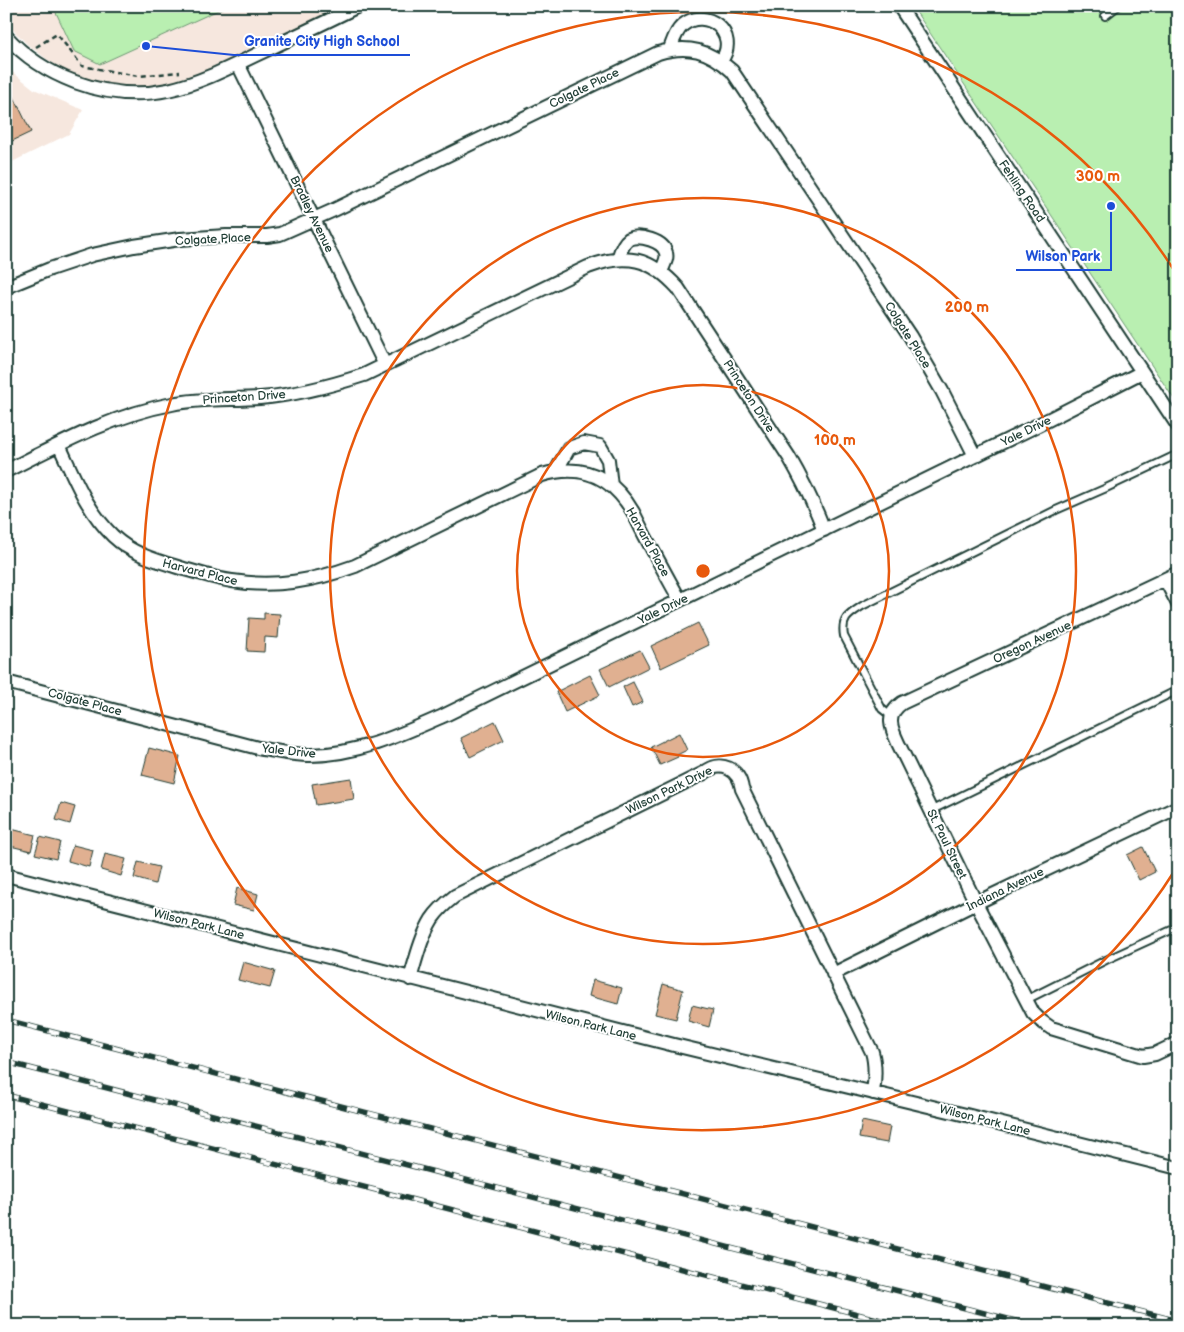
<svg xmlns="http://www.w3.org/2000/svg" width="1184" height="1332" viewBox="0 0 1184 1332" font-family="'Balsamiq Sans',sans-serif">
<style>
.built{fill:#f6e7de}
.green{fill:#b9efb1;stroke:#6c9672}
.building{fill:#e0b091;stroke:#1f3d34}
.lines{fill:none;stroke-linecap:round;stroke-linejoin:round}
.lane-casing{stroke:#1f3d34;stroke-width:10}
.street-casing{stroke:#1f3d34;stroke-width:16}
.path{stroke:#1f3d34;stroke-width:2.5;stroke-dasharray:5 4;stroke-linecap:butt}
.lane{stroke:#fff;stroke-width:6}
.street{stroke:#fff;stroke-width:12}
.rail-casing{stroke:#1f3d34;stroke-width:5.5}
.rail{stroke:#fff;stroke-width:4;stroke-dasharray:11;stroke-linecap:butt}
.ring{fill:none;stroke:#e8590c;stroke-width:2.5}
.labels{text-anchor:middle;stroke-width:4;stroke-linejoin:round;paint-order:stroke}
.street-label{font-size:12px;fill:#1f3d34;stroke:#fff}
.centre{fill:#e8590c;stroke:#fff;stroke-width:2.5}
.ring-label{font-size:15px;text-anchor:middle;font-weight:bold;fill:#e8590c;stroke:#fff;stroke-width:4;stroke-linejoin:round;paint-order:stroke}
.leader{fill:none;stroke:#1d4ed8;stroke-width:2}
.callout-dot{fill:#1d4ed8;stroke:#fff;stroke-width:2}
.callout-label{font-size:14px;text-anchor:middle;font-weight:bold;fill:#1d4ed8;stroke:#fff;stroke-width:4;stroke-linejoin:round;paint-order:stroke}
</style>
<rect width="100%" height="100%" fill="#fff"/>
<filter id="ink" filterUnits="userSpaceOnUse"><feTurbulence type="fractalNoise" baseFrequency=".02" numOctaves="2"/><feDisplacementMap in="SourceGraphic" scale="10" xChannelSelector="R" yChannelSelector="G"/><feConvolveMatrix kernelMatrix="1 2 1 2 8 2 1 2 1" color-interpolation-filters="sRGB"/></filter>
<g filter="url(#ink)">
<path class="built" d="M6 6H341L257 49 182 80 151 86H123L94 82 67 72 48 60 27 44 12 29 6 21Z
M6 67 34 89 83 110 69 134 6 165Z"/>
<path class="green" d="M53 6H227L100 64 74 51Z
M912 6H1178V405Z"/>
<path class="building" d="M14 97 31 132 6 144V101Z
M264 613 280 614 278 638 265 637 264 652 247 651 249 618 264 619Z
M698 623 709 645 661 668 651 646Z
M640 650 649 667 609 687 600 669Z
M590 675 600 695 565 712 556 692Z
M633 682 643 702 632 707 623 687Z
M495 721 504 740 470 757 461 738Z
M679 733 687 750 677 755 678 757 660 765 651 747Z
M149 748 180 756 174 783 142 775Z
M351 778 354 799 316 805 312 784Z
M61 803 75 807 70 824 56 820Z
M7 828 35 835 31 851 6 845Z
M40 837 60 842 56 859 35 854Z
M73 845 93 850 89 867 68 861Z
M1143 847 1155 872 1139 880 1127 855Z
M105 854 126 859 121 876 101 870Z
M138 862 159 867 155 884 134 878Z
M237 888 258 894 254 910 233 905Z
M243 962 275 971 270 988 238 980Z
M593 980 622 988 618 1004 589 996Z
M663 984 683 990 676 1019 655 1014Z
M692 1005 713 1010 709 1027 688 1021Z
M862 1121 890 1127 887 1143 859 1138Z"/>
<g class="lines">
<defs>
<path id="lane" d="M1105 16 1118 6
M891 716 882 709 844 636C841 619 848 615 862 606L1056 510 1104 489 1178 454
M930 811 1178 690
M1026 1000 1106 960 1178 927"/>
<path id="street" d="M899 6 1178 426
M6 36C25 57 48 72 75 82 149 109 196 84 262 52 294 37 326 22 358 6
M670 49C673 41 676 31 683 25 705 6 741 33 721 61
M238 64 385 365
M618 259C620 252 623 243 629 239 639 234 664 241 666 253 668 259 663 266 661 272
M6 287 50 269 92 255 134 246 180 239 226 236H267L280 234 334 210 658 53C688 44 709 50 732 71L910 336 942 391 975 456
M59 445C74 477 87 511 113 536 133 555 158 561 184 569 200 573 216 579 232 581 275 588 314 581 355 566L542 475C582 463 612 476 633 512 637 520 641 528 645 536 657 558 668 579 680 600
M6 471C60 444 113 415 172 404 201 398 230 400 260 398 296 395 330 386 364 375L588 267C626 252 651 258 678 288L789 457C803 481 814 504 824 530
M556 471 569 448 584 443 600 446 608 460 611 486
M1178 573 902 703C885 715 891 728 898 743L976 903 1033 1013 1041 1021 1051 1028 1143 1056 1155 1054 1178 1043
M1165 579 1178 604
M6 682 258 748C275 751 293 755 311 755 359 754 400 735 443 716L1036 426 1142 372
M6 875 674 1045 966 1115 1178 1168
M833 974 976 903 1178 807
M410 979C416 959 421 937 432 919 438 910 446 903 455 896L704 773C721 759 739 769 742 789L872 1052C876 1065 875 1079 873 1093"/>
</defs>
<use href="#lane" class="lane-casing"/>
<use href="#street" class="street-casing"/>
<path class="path" d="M308 6 311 12
M36 47 57 34 82 66 138 76 180 72"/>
<use href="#lane" class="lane"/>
<use href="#street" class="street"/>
<defs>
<path id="rail" d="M6 1020 1178 1321
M6 1062 1035 1326
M6 1095 904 1326"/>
</defs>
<use href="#rail" class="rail-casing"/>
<use href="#rail" class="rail"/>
</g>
</g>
<g class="ring">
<circle cx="703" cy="571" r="186"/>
<circle cx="703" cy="571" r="373"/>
<path d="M1177 867A559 559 0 1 1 1177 275"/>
</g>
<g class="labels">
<g class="street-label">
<text transform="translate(584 88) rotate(-26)" y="4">Colgate Place</text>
<text transform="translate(1022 191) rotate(56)" y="4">Fehling Road</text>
<text transform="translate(312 214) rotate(64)" y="4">Bradley Avenue</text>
<text transform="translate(213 239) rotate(-3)" y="4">Colgate Place</text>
<text transform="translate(908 335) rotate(58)" y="4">Colgate Place</text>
<text transform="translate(749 396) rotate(57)" y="4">Princeton Drive</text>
<text transform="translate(244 397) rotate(-4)" y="4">Princeton Drive</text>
<text transform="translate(1026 431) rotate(-26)" y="4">Yale Drive</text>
<text transform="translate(648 542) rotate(61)" y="4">Harvard Place</text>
<text transform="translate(200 572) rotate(14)" y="4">Harvard Place</text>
<text transform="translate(663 609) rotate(-26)" y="4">Yale Drive</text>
<text transform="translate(1032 642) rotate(-25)" y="4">Oregon Avenue</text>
<text transform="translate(85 702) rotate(15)" y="4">Colgate Place</text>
<text transform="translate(289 751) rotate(6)" y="4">Yale Drive</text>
<text transform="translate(669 790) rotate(-26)" y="4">Wilson Park Drive</text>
<text transform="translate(947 844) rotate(64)" y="4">St. Paul Street</text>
<text transform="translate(1005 889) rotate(-26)" y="4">Indiana Avenue</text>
<text transform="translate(199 924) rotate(14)" y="4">Wilson Park Lane</text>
<text transform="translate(591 1025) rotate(14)" y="4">Wilson Park Lane</text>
<text transform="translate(985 1120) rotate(14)" y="4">Wilson Park Lane</text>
</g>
</g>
<circle cx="703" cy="571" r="8" class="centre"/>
<g class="ring-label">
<text x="1098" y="181">300 m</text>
<text x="967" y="312">200 m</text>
<text x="835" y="445">100 m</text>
</g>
<path class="leader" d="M146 46L234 55H410M1111 206L1111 270H1016"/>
<g class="callout-dot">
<circle cx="146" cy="46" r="5"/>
<circle cx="1111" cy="206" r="5"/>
</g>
<g class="callout-label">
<text x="322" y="46">Granite City High School</text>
<text x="1063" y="261">Wilson Park</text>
</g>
<rect width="1184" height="1332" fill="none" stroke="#fff" stroke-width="25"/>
<rect x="12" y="12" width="1159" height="1307" fill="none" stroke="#1f3d34" stroke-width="2" filter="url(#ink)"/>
</svg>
